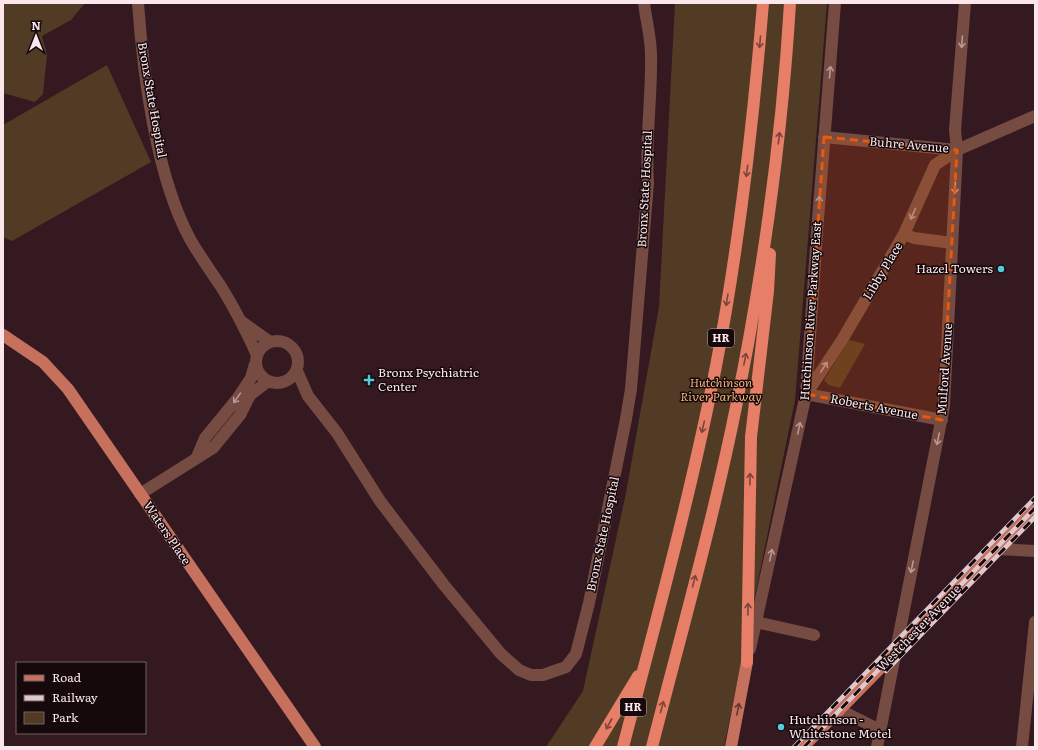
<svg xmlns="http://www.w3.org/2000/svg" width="1038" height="750" viewBox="0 0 1038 750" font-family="Literata,serif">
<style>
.green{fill:#523b25}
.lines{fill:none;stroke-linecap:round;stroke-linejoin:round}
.minor{stroke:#754b42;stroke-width:12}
.major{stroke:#c6705e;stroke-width:12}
.highway{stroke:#e67e68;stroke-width:12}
.rail-casing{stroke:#dec8cd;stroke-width:4.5}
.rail{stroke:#15090c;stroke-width:3;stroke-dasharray:9;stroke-linecap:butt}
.oneway{stroke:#7e443a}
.oneway2{stroke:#b89896}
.oneway3{stroke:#653731}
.marked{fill:#e8590c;fill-opacity:0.2;stroke:#e8590c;stroke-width:3;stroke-dasharray:8 5;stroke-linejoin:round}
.poi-dot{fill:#55cade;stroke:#15090c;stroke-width:1.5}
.labels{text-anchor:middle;stroke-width:3;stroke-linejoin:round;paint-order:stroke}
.shield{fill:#15090c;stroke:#b6a4a8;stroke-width:1}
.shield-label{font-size:11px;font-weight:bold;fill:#fbe6eb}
.street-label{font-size:12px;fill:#fbe6eb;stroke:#15090c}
.poi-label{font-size:12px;fill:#fbe6eb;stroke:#15090c;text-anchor:start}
.park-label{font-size:12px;font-style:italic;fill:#efb178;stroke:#15090c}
</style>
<rect width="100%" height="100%" fill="#351921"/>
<path class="green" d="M3 3H85L71 20 42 36 47 55 43 94 35 102 3 93Z
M675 3H827L795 400 724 747H546L583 691 626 493 659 307Z
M107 65 151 162 12 241 3 237V125Z
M849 340 865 344 840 388 829 385 824 380Z"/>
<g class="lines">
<path class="minor" d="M138 3C143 74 156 176 190 239 199 255 210 270 220 285 234 307 246 331 257 355
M824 137 957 150 1035 116
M904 234 914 238 952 243
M242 322 270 342
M256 362a21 21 0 1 1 42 0a21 21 0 1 1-42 0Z
M297 371 308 396 337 433 380 501 444 585 501 654 519 670 531 675H543L566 667 576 654 589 603 626 419 631 389 648 183C645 140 652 98 651 55 651 37 646 20 644 3
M807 393 842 340 904 234 935 165 957 150
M806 394 942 420
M197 457 205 438 237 399 251 378 255 364
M140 494 213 448 240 415 250 395 267 382
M997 549 1035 551
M756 622 814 635
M750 649 806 394 817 232 835 3
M840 710 880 730
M877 747 944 406 957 150 955 130 965 3
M1022 747 1035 622"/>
<path class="major" d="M3 335 43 362 68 389 315 747
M731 747 747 662
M803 747 1035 510"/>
<path class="highway" d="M747 662 751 437 768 291 770 254
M595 747 638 676
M623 747C656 621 691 494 716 366 739 246 753 125 763 3
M652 747C681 634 713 521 736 407 763 273 782 139 790 3"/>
<defs>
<path id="rail" d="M886 671 1035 517
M794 747 1035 498
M804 747 1035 508"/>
</defs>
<use href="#rail" class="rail-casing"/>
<use href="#rail" class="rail"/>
</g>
<defs><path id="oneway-shaft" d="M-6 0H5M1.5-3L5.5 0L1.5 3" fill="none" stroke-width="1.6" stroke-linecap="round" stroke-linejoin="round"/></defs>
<g class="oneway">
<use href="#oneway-shaft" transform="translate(760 42) rotate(95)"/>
<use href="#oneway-shaft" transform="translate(779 138) rotate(-83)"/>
<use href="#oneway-shaft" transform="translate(747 171) rotate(97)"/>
<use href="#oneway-shaft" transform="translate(727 300) rotate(99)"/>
<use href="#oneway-shaft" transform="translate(745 359) rotate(-79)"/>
<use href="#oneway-shaft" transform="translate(703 427) rotate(103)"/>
<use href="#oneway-shaft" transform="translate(750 479) rotate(-89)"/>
<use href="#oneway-shaft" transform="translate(694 581) rotate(-76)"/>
<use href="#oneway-shaft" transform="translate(748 609) rotate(-89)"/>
<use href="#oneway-shaft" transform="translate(662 707) rotate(-75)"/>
<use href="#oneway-shaft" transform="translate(609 724) rotate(119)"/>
</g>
<g class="oneway2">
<use href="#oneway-shaft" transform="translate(962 42) rotate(94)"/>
<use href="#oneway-shaft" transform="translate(830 72) rotate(-85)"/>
<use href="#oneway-shaft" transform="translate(955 188) rotate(93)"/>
<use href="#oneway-shaft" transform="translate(819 202) rotate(-85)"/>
<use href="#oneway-shaft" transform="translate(913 214) rotate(114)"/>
<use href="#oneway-shaft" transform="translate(824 367) rotate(-57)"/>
<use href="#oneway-shaft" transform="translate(237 398) rotate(125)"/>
<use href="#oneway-shaft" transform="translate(799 428) rotate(-78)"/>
<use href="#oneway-shaft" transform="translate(938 439) rotate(102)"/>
<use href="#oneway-shaft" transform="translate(771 555) rotate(-78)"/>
<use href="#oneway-shaft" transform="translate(912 567) rotate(102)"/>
</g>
<use class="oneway3" href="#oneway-shaft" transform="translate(738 709) rotate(-79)"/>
<path class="marked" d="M824 137 957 150 942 420 806 394Z"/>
<g class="poi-dot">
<circle cx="1001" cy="269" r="4"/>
<path d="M367 374h4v4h4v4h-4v4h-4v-4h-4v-4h4z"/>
<circle cx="781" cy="727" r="4"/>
</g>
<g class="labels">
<g class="shield">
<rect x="708" y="329" width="26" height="18" rx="3"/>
<rect x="620" y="698" width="26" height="18" rx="3"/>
</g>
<g class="shield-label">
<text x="721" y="342">HR</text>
<text x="633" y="711">HR</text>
</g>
<g class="street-label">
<text transform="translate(152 100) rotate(80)" y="4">Bronx State Hospital</text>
<text transform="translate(909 145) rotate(5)" y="4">Buhre Avenue</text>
<text transform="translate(645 189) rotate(-87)" y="4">Bronx State Hospital</text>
<text transform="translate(883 271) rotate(-59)" y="4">Libby Place</text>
<text transform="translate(811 311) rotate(-86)" y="4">Hutchinson River Parkway East</text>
<text transform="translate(945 369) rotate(-86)" y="4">Mulford Avenue</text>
<text transform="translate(874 407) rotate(11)" y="4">Roberts Avenue</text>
<text transform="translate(167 533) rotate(56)" y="4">Waters Place</text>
<text transform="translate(603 534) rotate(-78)" y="4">Bronx State Hospital</text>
<text transform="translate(919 628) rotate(-46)" y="4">Westchester Avenue</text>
</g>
<g class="poi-label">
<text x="993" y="273" text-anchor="end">Hazel Towers</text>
<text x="378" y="377">Bronx Psychiatric<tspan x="378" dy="14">Center</tspan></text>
<text x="789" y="724">Hutchinson -<tspan x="789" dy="14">Whitestone Motel</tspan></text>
</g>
<g class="park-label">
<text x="721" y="387">Hutchinson<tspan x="721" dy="14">River Parkway</tspan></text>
</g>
</g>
<rect width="1038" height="750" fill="none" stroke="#fbe6eb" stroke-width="8"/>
<rect x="16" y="662" width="130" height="72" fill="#15090c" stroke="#716165"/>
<rect x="24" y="675" width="20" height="6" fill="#c6705e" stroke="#716165"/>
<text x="52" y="682" font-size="12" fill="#fbe6eb">Road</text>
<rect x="24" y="695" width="20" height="6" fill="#dec8cd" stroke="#716165"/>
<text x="52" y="702" font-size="12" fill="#fbe6eb">Railway</text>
<rect x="24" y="712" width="20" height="12" fill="#523b25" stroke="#716165"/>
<text x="52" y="722" font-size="12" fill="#fbe6eb">Park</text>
<g transform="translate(36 36)" stroke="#15090c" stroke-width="3" paint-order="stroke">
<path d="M0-3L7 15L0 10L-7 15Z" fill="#fbe6eb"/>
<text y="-6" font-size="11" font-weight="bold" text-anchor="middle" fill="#fbe6eb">N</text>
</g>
</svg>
